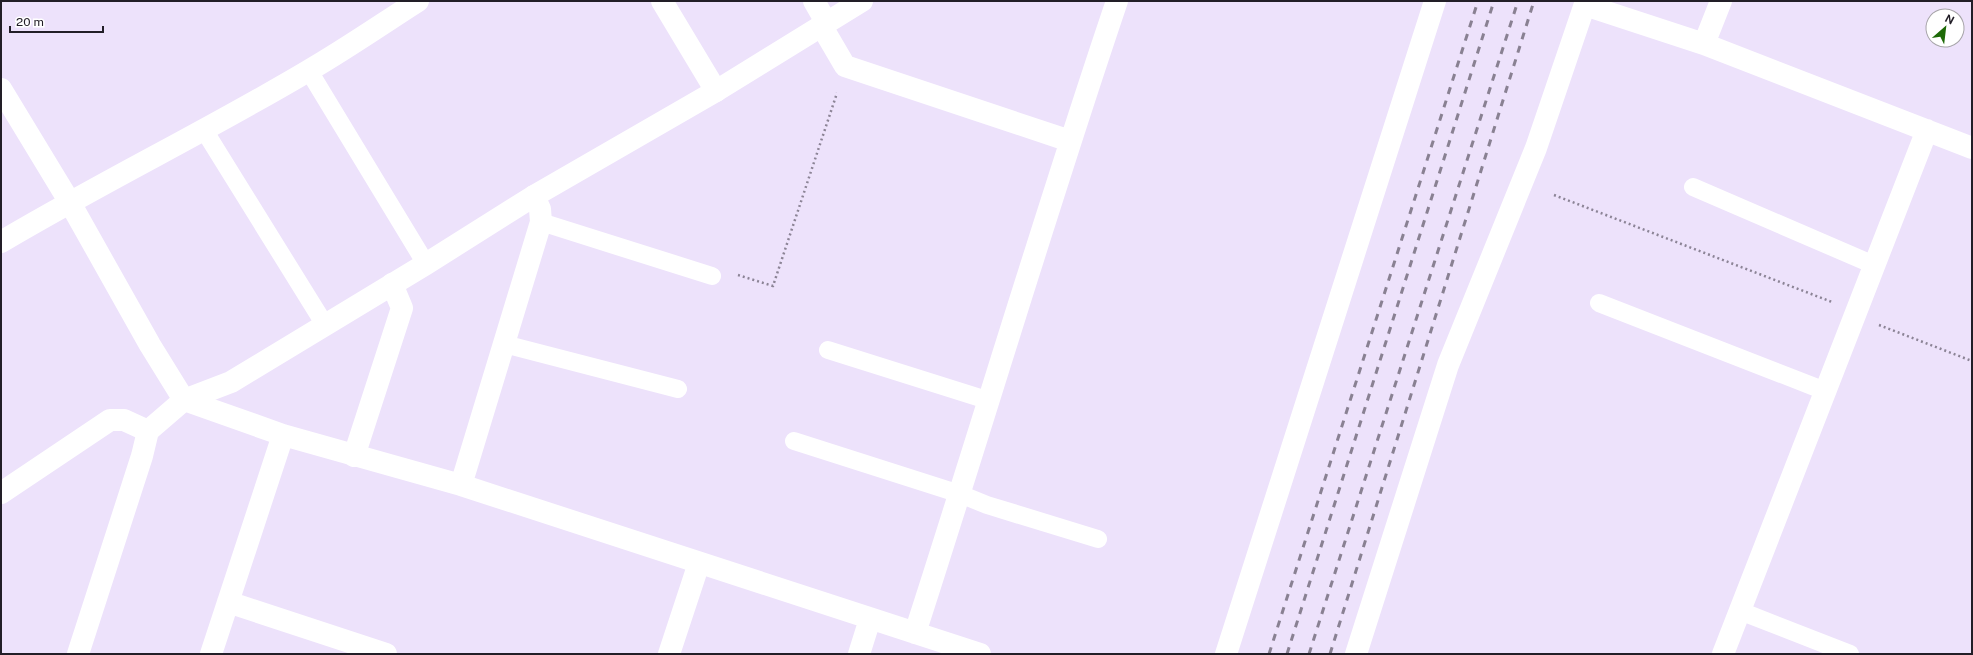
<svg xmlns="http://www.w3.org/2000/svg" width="1973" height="655" viewBox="0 0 1973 655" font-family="'Public Sans',sans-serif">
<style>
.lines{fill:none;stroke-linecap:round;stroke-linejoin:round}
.path{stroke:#8c8496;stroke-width:2.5;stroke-dasharray:2 3;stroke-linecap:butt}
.service{stroke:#fff;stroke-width:18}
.minor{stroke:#fff;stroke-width:22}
.tertiary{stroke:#fff;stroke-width:22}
.rail{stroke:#898192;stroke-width:3;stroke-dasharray:7 7;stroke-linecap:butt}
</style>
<rect width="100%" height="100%" fill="#ede2fb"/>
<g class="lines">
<path class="path" d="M1554 195 1832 302
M738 275 773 286 837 93
M1879 325 1972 361"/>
<path class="service" d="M309 71 426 264
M204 130 325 325
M1693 187 1874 265
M541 222 712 276
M1599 303 1825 391
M504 344 678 389
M828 350 990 401
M794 441 960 494 987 505 1098 539
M1740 611 1850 654"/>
<path class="minor" d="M662 1 716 91
M814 1 826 22
M1585 5 1704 44 1972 148
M821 25 845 66 1070 141
M1704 44 1721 1
M1 89 69 201 150 345 184 400 283 435 461 485 980 654
M1 242C102 182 207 131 308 71 346 49 382 24 418 1
M354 456 402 308 392 284
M461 485 541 222 540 209 534 196
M1 493 110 420H124L148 431
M228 602 386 654
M915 633C983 423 1046 210 1117 1
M211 654 283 435
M859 654 870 619
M1723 654 1927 130"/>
<path class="tertiary" d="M78 654 142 456 148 431 184 400 231 382 426 264 534 196 716 91 862 1
M669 654 699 563
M1226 654 1435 1
M1356 654 1448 365 1536 148 1586 1"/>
<path class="rail" d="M1269 654 1478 1
M1287 654 1494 1
M1309 654 1518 1
M1330 654 1534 1"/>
</g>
<rect width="1973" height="655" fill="none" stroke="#221e27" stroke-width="4"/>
<g transform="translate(1945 28) rotate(28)"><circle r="19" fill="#ffffff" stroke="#a7a5a9"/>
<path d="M0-3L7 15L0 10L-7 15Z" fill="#1e6a08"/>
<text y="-6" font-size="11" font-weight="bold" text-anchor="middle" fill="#221e27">N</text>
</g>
<path d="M10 26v6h93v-6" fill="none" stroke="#221e27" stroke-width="2"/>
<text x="16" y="26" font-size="12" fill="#221e27" stroke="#ffffff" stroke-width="3" paint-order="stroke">20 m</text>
</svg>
